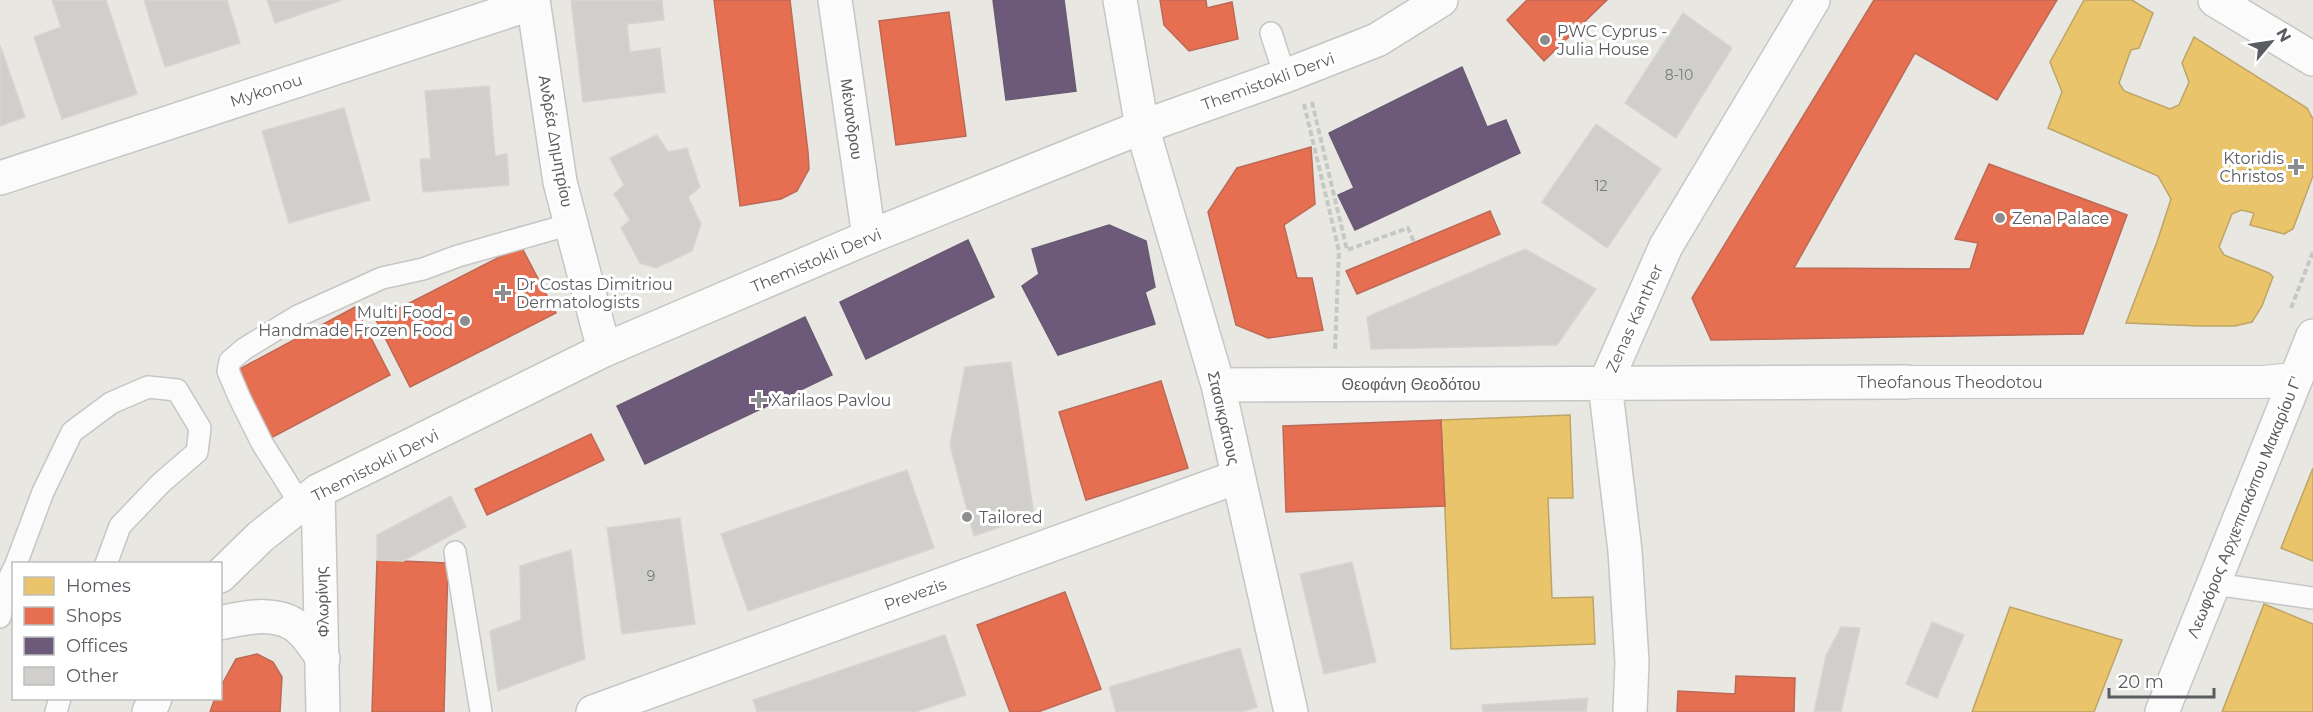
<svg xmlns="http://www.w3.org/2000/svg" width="2313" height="712" viewBox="0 0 2313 712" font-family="Montserrat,sans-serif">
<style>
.homes{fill:#e9c46a;stroke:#bea567;stroke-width:1.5}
.shops{fill:#e76f51;stroke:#bc6956;stroke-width:1.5}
.offices{fill:#6d597a;stroke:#675a72;stroke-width:1.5}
.building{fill:#d0cfcc;stroke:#d7d5d2;stroke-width:1.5}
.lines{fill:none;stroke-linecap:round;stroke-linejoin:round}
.service-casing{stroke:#c5c6c5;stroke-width:24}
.pedestrian-casing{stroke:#c5c6c5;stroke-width:34}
.minor-casing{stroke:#c5c6c5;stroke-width:36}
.tertiary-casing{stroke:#c5c6c5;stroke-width:36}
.secondary-casing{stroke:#c5c5c4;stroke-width:36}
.path{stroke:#c4c9c5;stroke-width:4;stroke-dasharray:6 3;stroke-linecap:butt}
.service{stroke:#fcfbfb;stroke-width:21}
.pedestrian{stroke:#fcfbfb;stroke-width:32}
.minor{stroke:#fcfbfb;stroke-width:33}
.tertiary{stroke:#fcfbfb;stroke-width:33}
.secondary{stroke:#fcfbfb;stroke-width:33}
.poi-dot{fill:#8b8d8e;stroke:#fff;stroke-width:2}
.labels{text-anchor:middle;stroke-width:6;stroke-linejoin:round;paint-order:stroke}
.number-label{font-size:14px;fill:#787a7c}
.poi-label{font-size:16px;fill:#595c60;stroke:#fff;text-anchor:start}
.street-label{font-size:16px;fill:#595c60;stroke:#fff}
</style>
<rect width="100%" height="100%" fill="#e8e7e2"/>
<path class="homes" d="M2084 0H2132L2153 13 2139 48 2131 50 2119 83 2124 91 2170 109 2179 105 2189 82 2182 63 2194 37 2307 108 2313 119V176L2293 229 2284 234 2250 225 2254 213 2241 210 2232 214 2219 247 2224 255 2269 273 2273 277 2262 306 2252 322 2235 326H2200L2126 323 2157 242 2171 199 2158 176 2048 128 2062 92 2050 62Z
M1570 415 1573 498H1548L1552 598 1593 597 1595 644 1451 649 1441 420Z
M2313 468V561L2281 548Z
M2264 604 2313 624V712H2222Z
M2010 607 2122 640 2094 712H1972Z"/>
<path class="shops" d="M714 0H790L808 152 809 169 797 191 781 199 740 206Z
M1160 0H1206L1207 8 1232 2 1238 39 1189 51 1164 25Z
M1527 0H1607L1544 61 1507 20Z
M1874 0H2057L1997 100 1915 53 1794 268 1970 269 1978 243 1955 239 1989 164 2127 215 2083 334 1711 340 1692 298Z
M949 12 966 136 896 145 879 21Z
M1311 147 1315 204 1284 225 1297 278H1312L1323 330 1268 338 1236 325 1208 212 1237 168Z
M1490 211 1500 234 1357 294 1346 271Z
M521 246 556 313 410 387 376 320Z
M355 307 390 375 269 439 234 372Z
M1161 381 1188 468 1086 500 1059 412Z
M1441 420 1445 506 1286 512 1283 426Z
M591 434 604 460 487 515 475 489Z
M377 560 448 563 444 712H372Z
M1065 592 1101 689 1038 712H1010L977 625Z
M257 654 273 662 282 677 280 712H210L215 698H220V688L236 659Z
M1736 676 1795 678 1794 712H1677L1678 691 1735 694Z"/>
<path class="offices" d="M993 0H1064L1076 91 1006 100Z
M1462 67 1487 127 1506 120 1520 153 1355 230 1338 195 1354 188 1329 133Z
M1109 225 1146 241 1155 287 1145 292 1155 324 1058 355 1022 286 1039 274 1032 249Z
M968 240 994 297 866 359 840 302Z
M805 317 832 375 645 464 617 406Z"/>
<path class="building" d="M52 0H106L137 94 62 119 34 37 61 27Z
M144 0H227L240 43 165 67Z
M267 0H342L275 23Z
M571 0H662L664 20 627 24 630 52 660 48 665 92 583 102Z
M1683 13 1732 48 1676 138 1625 103Z
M0 45 25 117 0 126Z
M489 86 495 156 507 154 509 185 423 192 420 159H431L425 91Z
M344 108 370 200 289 223 262 131Z
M1596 124 1661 169 1607 248 1542 202Z
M657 135 668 152 687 148 700 187 688 197 701 224 692 251 656 268 640 263 621 228 630 220 614 194 624 185 610 158Z
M1525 249 1596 289 1557 345 1371 349 1367 317Z
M1011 362 1034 515 974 536 950 445 965 367Z
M907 470 934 548 748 611 721 534Z
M451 496 466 527 403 561 377 560V535Z
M680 518 695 624 622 634 607 528Z
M571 550 585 659 498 691 490 631 521 620 520 566Z
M1352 562 1376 662 1324 674 1300 574Z
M1932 622 1964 635 1937 698 1906 684Z
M1841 627 1860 628 1841 712H1814L1826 656Z
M945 635 966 695 915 712H757L753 700Z
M1240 648 1257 707 1241 712H1116L1109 687Z
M1588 698 1586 712H1483L1482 705Z"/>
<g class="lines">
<defs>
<path id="service" d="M1271 33 1285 76
M301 505 262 443 240 399 228 371 230 361 244 349 298 316 382 278 423 269 458 256 571 224
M455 552 481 712
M16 564 43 492 72 432 111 403 148 387 177 390 200 428 197 452 161 483 120 526 106 564
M2214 584 2313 598
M0 617 7 583 14 568
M56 712 60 698"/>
<path id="pedestrian" d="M1907 382H2263L2295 379"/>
<path id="minor" d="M533 0 560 182 604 350
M835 0 869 237
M1120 0 1142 127 1218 385 1291 712
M0 178 533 3
M1218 385 1907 382
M318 491 323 712
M593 712 1237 477
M1630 712 1632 662 1625 551 1605 384 1666 246 1813 0
M2162 712 2313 336"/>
<path id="tertiary" d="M2215 0 2313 59"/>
<path id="secondary" d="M220 576 260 537 318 491 604 350 869 237 1142 127 1285 76 1377 40 1441 0
M220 623C246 617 282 609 303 632 311 640 317 650 323 659
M149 712 155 698"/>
</defs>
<use href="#service" class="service-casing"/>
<use href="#pedestrian" class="pedestrian-casing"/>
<use href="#minor" class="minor-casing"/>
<use href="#tertiary" class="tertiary-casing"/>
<use href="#secondary" class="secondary-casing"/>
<path class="path" d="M1312 102 1347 250 1408 228 1414 242
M1304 104 1339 251 1335 351
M2291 308 2313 252"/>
<use href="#service" class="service"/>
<use href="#pedestrian" class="pedestrian"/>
<use href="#minor" class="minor"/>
<use href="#tertiary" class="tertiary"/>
<use href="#secondary" class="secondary"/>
</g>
<g class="poi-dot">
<circle cx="1545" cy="40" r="6"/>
<path d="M2293 158h6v6h6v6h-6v6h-6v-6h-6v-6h6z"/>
<circle cx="2000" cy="218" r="6"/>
<path d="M500 284h6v6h6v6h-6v6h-6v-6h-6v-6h6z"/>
<circle cx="465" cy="321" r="6"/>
<path d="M756 391h6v6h6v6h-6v6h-6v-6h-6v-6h6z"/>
<circle cx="967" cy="517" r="6"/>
</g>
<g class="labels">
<g class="number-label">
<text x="1679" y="80">8-10</text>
<text x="1601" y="191">12</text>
<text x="651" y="581">9</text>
</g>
<g class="poi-label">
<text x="1557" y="37">PWC Cyprus -<tspan x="1557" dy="18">Julia House</tspan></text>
<text x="2284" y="164" text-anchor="end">Ktoridis<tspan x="2284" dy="18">Christos</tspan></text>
<text x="2012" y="224">Zena Palace</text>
<text x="516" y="290">Dr Costas Dimitriou<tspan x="516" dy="18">Dermatologists</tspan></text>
<text x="453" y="318" text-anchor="end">Multi Food -<tspan x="453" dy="18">Handmade Frozen Food</tspan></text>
<text x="771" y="406">Xarilaos Pavlou</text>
<text x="979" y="523">Tailored</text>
</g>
<g class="street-label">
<text transform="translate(1268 81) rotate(-20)" y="6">Themistokli Dervi</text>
<text transform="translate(266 90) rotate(-18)" y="6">Mykonou</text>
<text transform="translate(852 119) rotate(82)" y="6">Μένανδρου</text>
<text transform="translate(556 141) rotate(80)" y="6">Ανδρέα Δημητρίου</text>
<text transform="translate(816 260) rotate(-23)" y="6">Themistokli Dervi</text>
<text transform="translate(1634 318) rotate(-66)" y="6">Zenas Kanther</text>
<text x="1950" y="388">Theofanous Theodotou</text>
<text x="1411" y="390">Θεοφάνη Θεοδότου</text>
<text transform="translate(1224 418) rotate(77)" y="6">Στασικράτους</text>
<text transform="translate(375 465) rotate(-27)" y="6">Themistokli Dervi</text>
<text transform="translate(2244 507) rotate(-68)" y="6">Λεωφόρος Αρχιεπισκόπου Μακαρίου Γ'</text>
<text transform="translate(915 594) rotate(-20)" y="6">Prevezis</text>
<text transform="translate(322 602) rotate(-92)" y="6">Φλωρίνης</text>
</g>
</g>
<rect x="12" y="562" width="210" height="138" fill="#ffffff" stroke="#bdbebf" stroke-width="1.5"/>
<rect x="24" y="577" width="30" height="18" fill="#e9c46a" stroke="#bdbebf" stroke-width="1.5"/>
<text x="66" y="592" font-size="18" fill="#595c60">Homes</text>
<rect x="24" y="607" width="30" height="18" fill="#e76f51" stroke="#bdbebf" stroke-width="1.5"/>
<text x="66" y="622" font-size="18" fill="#595c60">Shops</text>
<rect x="24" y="637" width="30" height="18" fill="#6d597a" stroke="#bdbebf" stroke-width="1.5"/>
<text x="66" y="652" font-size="18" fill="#595c60">Offices</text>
<rect x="24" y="667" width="30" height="18" fill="#d0cfcc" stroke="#bdbebf" stroke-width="1.5"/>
<text x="66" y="682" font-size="18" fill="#595c60">Other</text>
<g transform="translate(2271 42) rotate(61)" stroke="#ffffff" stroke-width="4.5" paint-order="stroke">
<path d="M0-4.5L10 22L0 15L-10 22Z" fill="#595c60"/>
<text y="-9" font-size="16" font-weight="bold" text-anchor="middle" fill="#595c60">N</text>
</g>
<path d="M2109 688v9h105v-9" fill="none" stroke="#595c60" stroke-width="3"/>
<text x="2118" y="688" font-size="18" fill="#595c60" stroke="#ffffff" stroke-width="4.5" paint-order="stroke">20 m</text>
</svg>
